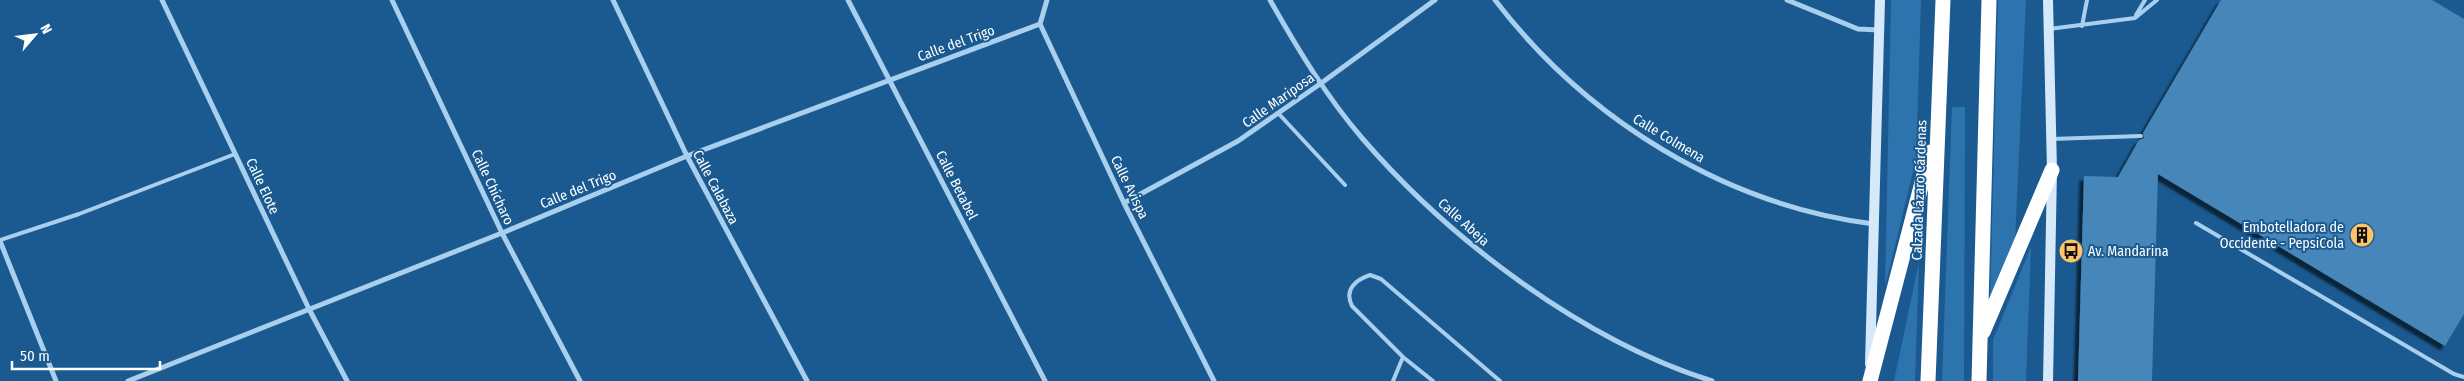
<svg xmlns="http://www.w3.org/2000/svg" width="2464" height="381" viewBox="0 0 2464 381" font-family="'Fira Sans Condensed',sans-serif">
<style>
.green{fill:#2d74ae}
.building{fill:#4786b9;filter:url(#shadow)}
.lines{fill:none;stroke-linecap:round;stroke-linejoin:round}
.service{stroke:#a9cfee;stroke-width:4}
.minor{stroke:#a9cfee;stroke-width:5}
.secondary{stroke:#d6e9fa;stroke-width:10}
.motorway{stroke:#fff;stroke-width:15}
.labels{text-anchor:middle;stroke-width:4;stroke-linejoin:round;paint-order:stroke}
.street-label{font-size:14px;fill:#fff;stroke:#1a5a90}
.poi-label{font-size:14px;fill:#fff;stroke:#1a5a90;text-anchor:end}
</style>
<defs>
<filter id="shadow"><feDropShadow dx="-4.5" dy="4.5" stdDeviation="1" flood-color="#0009"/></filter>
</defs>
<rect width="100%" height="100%" fill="#1a5a90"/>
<path class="green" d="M1891 0H1921L1916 159 1885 287Z
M1998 0H2026L2015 241 1990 301Z
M1952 107H1965L1964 381H1942Z
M2031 247 2026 381H1993V340Z
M1919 262 1915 381H1894Z"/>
<path class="building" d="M2221 0H2432L2464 19V314L2445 346 2158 174 2152 381H2078L2084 176 2118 177 2139 140 2144 138 2143 133Z"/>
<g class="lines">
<path class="service" d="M2136 15 2145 0
M2082 26 2087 0
M2049 29 2135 18 2157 0
M1278 113 1345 185
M2051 139 2141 136
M2196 223 2454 374 2464 377
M0 240 79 214 235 154
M1403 357 1433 381
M1393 381 1403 357 1352 306C1344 290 1355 280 1370 275L1381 279 1500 381"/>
<path class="minor" d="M162 0 309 309 347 381
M392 0 502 233 580 381
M613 0 687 156 807 381
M848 0 1045 381
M1047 0 1040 24 1124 203 1214 381
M1270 0C1297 48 1326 96 1362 138 1450 240 1582 340 1712 381
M1495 0C1586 119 1724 205 1874 224
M1787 0 1858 29 1879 30
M1124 203 1238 141 1320 84 1435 0
M0 241 56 381
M128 381 502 233 687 156 1040 24"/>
<path class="secondary" d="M1870 364 1880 0
M2048 381 2052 170 2048 0"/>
<path class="motorway" d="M1983 332 2052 170
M1870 381 1930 152
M1928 381 1943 0
M1979 381 1989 0"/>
</g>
<defs>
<symbol id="building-disc" viewBox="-11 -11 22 22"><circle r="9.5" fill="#ffc467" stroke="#1a5a90"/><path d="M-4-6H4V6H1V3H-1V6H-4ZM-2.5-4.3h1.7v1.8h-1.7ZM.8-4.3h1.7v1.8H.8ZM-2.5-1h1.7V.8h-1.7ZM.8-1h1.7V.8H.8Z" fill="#111"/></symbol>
<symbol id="bus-disc" viewBox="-11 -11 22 22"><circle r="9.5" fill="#ffc467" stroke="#1a5a90"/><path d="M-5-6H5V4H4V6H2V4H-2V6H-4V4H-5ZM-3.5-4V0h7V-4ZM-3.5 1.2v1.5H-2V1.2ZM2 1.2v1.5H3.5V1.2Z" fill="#111"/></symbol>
</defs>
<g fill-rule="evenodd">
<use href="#building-disc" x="2348" y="221" width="28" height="28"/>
<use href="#bus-disc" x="2057" y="237" width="28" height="28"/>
</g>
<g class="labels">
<g class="street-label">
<text transform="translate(956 43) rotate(-20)" y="5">Calle del Trigo</text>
<text transform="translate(1278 100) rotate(-35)" y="5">Calle Mariposa</text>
<text transform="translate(1669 138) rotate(31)" y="5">Calle Colmena</text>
<text transform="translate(957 185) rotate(63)" y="5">Calle Betabel</text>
<text transform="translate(263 186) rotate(65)" y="5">Calle Elote</text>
<text transform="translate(493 187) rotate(65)" y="5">Calle Chícharo</text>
<text transform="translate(716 187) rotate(62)" y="5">Calle Calabaza</text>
<text transform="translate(1130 187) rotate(64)" y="5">Calle Avispa</text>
<text transform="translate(578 189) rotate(-22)" y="5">Calle del Trigo</text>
<text transform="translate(1919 190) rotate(-88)" y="5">Calzada Lázaro Cárdenas</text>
<text transform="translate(1464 222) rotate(42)" y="5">Calle Abeja</text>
</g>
<g class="poi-label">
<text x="2344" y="232">Embotelladora de<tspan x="2344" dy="16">Occidente - PepsiCola</tspan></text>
<text x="2088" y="256" text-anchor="start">Av. Mandarina</text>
</g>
</g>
<g transform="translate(35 35) rotate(62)" stroke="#1a5a90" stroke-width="4" paint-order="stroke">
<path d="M0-4L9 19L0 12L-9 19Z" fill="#ffffff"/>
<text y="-8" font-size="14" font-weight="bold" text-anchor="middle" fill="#ffffff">N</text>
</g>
<path d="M12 361v8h148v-8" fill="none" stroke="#ffffff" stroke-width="2.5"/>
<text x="20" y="361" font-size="15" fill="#ffffff" stroke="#1a5a90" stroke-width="4" paint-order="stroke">50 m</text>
</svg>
